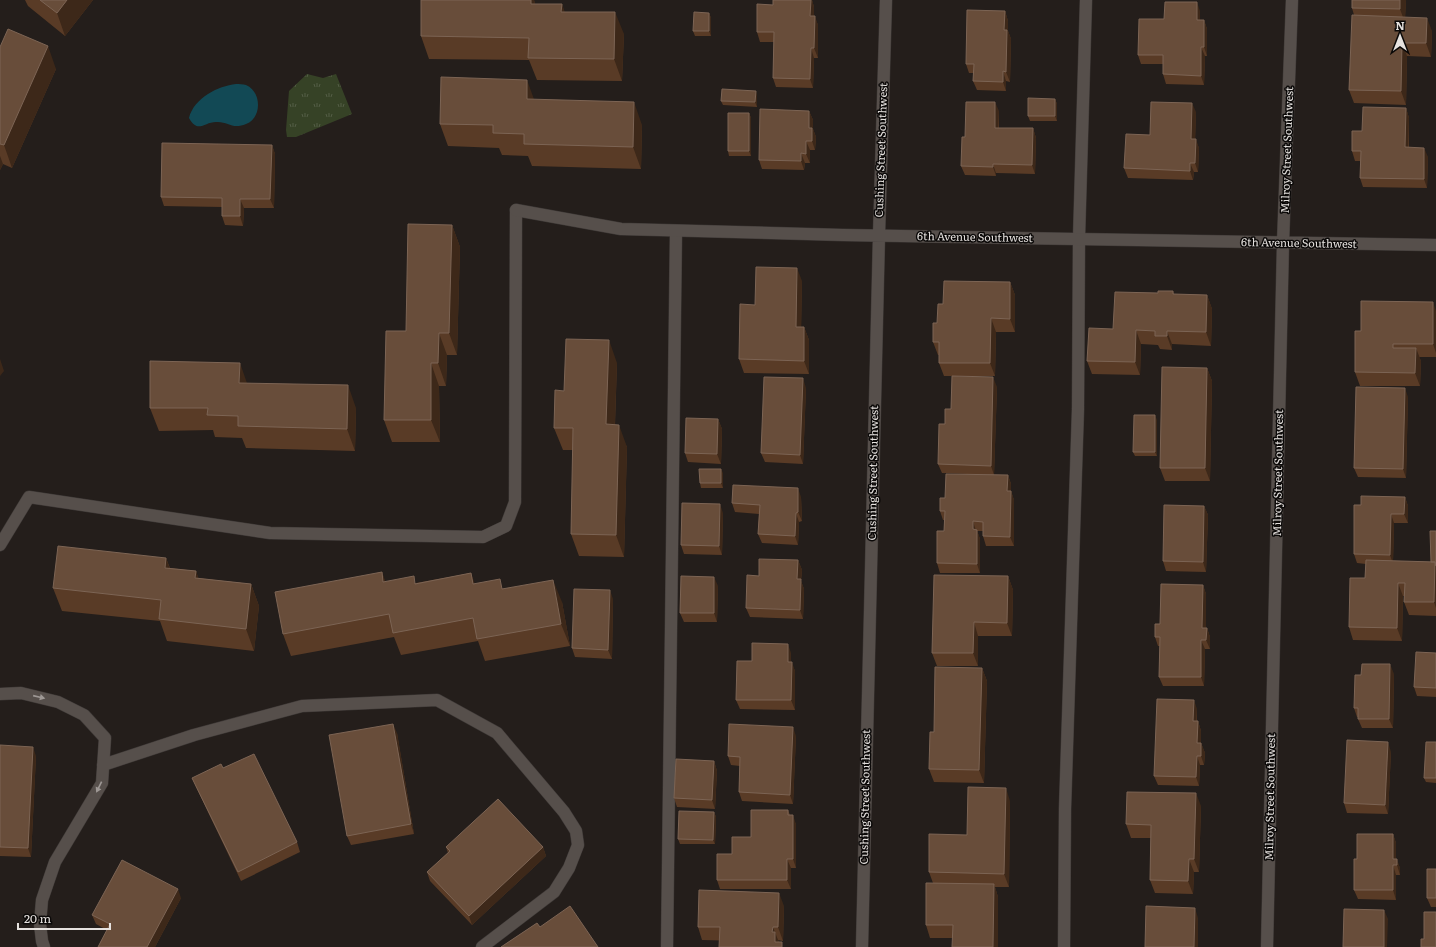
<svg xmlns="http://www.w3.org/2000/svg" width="1436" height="947" viewBox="0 0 1436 947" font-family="Literata,serif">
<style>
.grass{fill:url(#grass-tufts)}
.water{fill:#124955}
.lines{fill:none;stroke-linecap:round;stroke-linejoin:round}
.service-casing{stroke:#3d3836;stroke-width:13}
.minor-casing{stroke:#3d3836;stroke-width:13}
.service{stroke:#564f4b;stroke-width:12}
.minor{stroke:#564f4b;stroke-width:12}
.wall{fill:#593b26}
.shaded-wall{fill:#3d2819}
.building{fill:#684d3a;stroke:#7c6454}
.oneway{fill:#9e9895}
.labels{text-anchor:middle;stroke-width:3;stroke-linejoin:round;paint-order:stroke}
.street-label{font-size:11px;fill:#e6e2df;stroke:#0b0908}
</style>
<defs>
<pattern id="grass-tufts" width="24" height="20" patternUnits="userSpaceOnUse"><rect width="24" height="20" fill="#364226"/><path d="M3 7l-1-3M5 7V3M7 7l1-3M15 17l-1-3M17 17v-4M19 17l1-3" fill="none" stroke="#535d45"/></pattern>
</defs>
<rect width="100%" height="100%" fill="#241e1b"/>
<path class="grass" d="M307 74 323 78 336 74 352 114 296 137H287L286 130 289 91Z"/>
<path class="water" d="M236 84C239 84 243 84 246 85 262 92 262 118 246 124 232 130 228 121 216 122 204 122 198 134 189 118 194 98 218 86 236 84Z"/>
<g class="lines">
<defs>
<path id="service" d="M0 545 29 497 270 533 483 537 506 526 515 502 516 210
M0 694 21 693 58 702 84 715 105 738 102 783 55 862 42 900 40 924 42 941 44 947
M103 765 194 735 302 706 437 700 497 733 564 812 576 831 578 845 569 868 554 892 482 947
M667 947 676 231
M1064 947 1065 809 1078 409 1079 238 1086 0"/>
<path id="minor" d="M516 210 621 229 843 235 1436 245
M862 947 879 235 886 0
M1267 947 1283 243 1292 0"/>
</defs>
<use href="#service" class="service-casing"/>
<use href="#minor" class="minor-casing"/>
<use href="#service" class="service"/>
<use href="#minor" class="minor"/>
</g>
<path class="wall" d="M25 0H93L65 36 28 6Z
M421 0H534L535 4H562L564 12 624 34 622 81 537 80 529 60 429 59 421 36Z
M773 0H812L814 7V16L818 25V58H814L813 88 776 87 773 78 774 42H760L757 32 773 5Z
M1406 0 1405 17 1432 31 1431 57 1407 56 1406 105 1354 103 1349 90 1354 15 1352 8Z
M1005 11 1008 21V31L1011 39 1010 82 1006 81V91L977 90 973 81 974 73H969L966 64Z
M1200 11V20H1204L1207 29V56H1205L1204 85 1166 84 1163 74V64H1141L1138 55 1164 19Z
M709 13 711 18V36H695L693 31Z
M0 47 56 69 12 168 3 164 0 170Z
M757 95V107L723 105 721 101Z
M1055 99 1057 104V121H1030L1028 116Z
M534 100 642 125 641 169 532 166 528 156 502 155 499 148 448 146 440 124Z
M1406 108 1409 118V147L1428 157 1427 188 1363 187 1360 178V161H1355L1352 151 1362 131Z
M809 111 813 120V129L816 137 815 150H810V163H805L804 170 762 169 759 160Z
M999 111V128H1033L1036 138 1035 174 996 173V176L965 175 961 166 965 137Z
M1196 112 1195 139 1199 148 1198 172H1194L1193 180 1128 178 1124 168 1150 135Z
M749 113 751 118V156H729L728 151Z
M272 145 275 154 274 208H244L243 226 225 225 222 216V207L164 206 161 197Z
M452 225 460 247 457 355H447L446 386H439L440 442H392L384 420 406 331Z
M802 281 801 327H804L809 340V374L744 373 739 359 755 305Z
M1010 282 1015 295V332H996L995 376H955L997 387 994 475H1008L1011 484V491L1014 500V546H986L983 536V531H977L980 539V573H940L937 563 944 531V520H943L940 511 945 498 991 475 942 473 938 464 945 424 951 409 952 376H944L939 363V355H938L933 342 937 323 943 304Z
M1173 291 1174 294 1207 295 1212 309 1211 346 1172 344V350L1160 349 1158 345 1141 344 1140 375 1092 374 1087 361 1113 329 1158 293Z
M1436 311V357H1419L1421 361 1420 386H1360L1355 372 1361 331Z
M617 363 615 425 627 447 624 557 579 556 571 534 573 450H563L554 428 564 391Z
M1207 368 1212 381 1210 481H1165L1160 468Z
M247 383 356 408 355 451 246 448 242 438 215 437 213 430 159 431 150 408Z
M806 388 803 464 765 462 761 453Z
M1408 397 1406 478 1358 477 1354 468Z
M718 419 722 429 721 464 688 462 685 453Z
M1157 420V456H1135L1133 452Z
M723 473V488H701L700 483Z
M801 497 802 521 799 522 798 545 762 543 758 534 759 514 735 512 732 503Z
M1405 497 1408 506V523H1394L1393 561 1431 562 1436 531V616L1409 615 1404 602V596H1403L1402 641 1353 640 1349 627 1365 578 1366 564 1357 563 1354 554 1361 505Z
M1204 506 1208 515 1206 572 1166 571 1163 561Z
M723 513 722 555 684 554 681 545Z
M166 558 170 568 196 571 198 578 251 584 259 606 254 651 167 641 160 621 62 611 53 588Z
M798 560 802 570 801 581 804 589 803 619 750 617 746 608 759 576Z
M382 572 385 582 416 583 471 573 474 584 504 589 562 602 570 646 485 661 478 641 401 655 394 637 291 656 283 634Z
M1008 576 1013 590 1012 636H978V666H937L932 653Z
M1203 585 1206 594V628H1207L1210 637V649H1205L1204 686H1163L1159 677 1160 646H1158L1155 637 1160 624Z
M718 586 717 622H684L680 613Z
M613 599 612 659 575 657 572 648Z
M791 653V662L795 671V710L740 709 736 700 752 661Z
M1436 653V697L1417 696 1414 687Z
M982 668 987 681 984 783 934 782 929 769 934 732Z
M1394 674 1393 728H1362L1358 719V717H1357L1354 708Z
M1197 709V721H1198L1201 731V743L1205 753 1204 765H1200L1199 786 1158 785 1154 776Z
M397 733 414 834 351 845 347 836Z
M796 736 793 804 742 801 739 792 740 766 731 765 728 756Z
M1436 742V783L1426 782 1424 778Z
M0 745 36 756 31 857 0 856Z
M1391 752 1388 814 1347 813 1344 803Z
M714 761 717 771 715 809 677 807 674 798Z
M223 768 297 842 300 852 241 881 196 787 192 778Z
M1010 801 1009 887H995L998 897 952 938H930L926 925 933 883 929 872 967 835Z
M1201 806 1199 872H1194L1193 894 1155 893 1150 880 1151 838H1131L1126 824Z
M788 810 790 815 796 824V868H791V889H720L717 880 732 854 751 837Z
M714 812 716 817 715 844H680L678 839Z
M1393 834 1396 843V859L1400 868V875H1396V900L1358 899 1354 890 1357 859Z
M446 847H543L546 856 472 925 430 881 427 872 448 853Z
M1436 869V907H1431L1427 898Z
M181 898 155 947H98L107 930 96 924 92 915Z
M784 906 783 941 778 940 779 942 702 940 698 927Z"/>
<path class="shaded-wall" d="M67 0H93L65 36 57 13Z
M531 0H534L539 16 531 4Z
M811 0H812L814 7V25L810 16Z
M1400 0H1406L1405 23 1400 9Z
M1197 2 1200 11V29L1197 20Z
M562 4 570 27 561 12Z
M1005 11 1008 21V31L1011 39 1010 82 1006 72 1004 30Z
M615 12 624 34 622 81 614 59Z
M709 13 711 18V36L709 31Z
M815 16 818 25V58L814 48Z
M1427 18 1432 31 1431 57 1426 43Z
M1204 20 1207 29V56L1204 47Z
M1402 43 1407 56 1406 105 1401 91Z
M48 46 56 69 12 168 4 145Z
M1201 47 1205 56 1204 85 1201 76Z
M811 48 814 58 813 88 810 79Z
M1003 71 1006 81V91L1003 82Z
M527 80 535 102 527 99Z
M756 91 757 95V107L755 102Z
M1055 99 1057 104V121L1055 116Z
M634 102 642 125 641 169 633 147Z
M995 102 999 111 998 137 995 128Z
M1192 103 1196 112 1195 148 1191 139Z
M1406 108 1409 118 1408 156 1405 147Z
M809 111 813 120V129L816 137 815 150 812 141 809 128Z
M749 113 751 118V156L749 151Z
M1033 128 1036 138 1035 174 1032 165Z
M1196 139 1199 148 1198 172 1195 163Z
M806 141 810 150V163L806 154Z
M272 145 275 154 274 208 270 199Z
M1424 148 1428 157 1427 188 1424 179Z
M801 153 805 163 804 170 801 161Z
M0 156 3 164 0 170Z
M1190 163 1194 172 1193 180 1190 171Z
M993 164 996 173V176L993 167Z
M240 199 244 208 243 226 240 216Z
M452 225 460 247 457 355 449 333Z
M797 268 802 281 801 340 796 327Z
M1010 282 1015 295V332L1010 319Z
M1207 295 1212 309 1211 346 1206 332Z
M1433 302 1436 311V353L1433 344Z
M991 318 996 332 995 376 990 363Z
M804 327 809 340V374L804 361Z
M1136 330 1141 344 1140 375 1135 362Z
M1167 331 1172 344V350L1167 336Z
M439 333 447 355 446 386 438 363Z
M609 340 617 363 614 447 606 424Z
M1416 348 1421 361 1420 386 1415 373Z
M0 359 4 371 0 376Z
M240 363 248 386 239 383Z
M431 363 439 386 440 442 431 420Z
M1207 368 1212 381 1210 481 1205 468Z
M993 377 997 387 994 475 991 466Z
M803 378 806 388 803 464 800 455Z
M348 385 356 408 355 451 347 429Z
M1405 388 1408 397 1406 478 1403 469Z
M1155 415 1157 420V456L1155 452Z
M718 419 722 429 721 464 717 454Z
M619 425 627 447 624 557 616 535Z
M721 469 723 473V488L721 483Z
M1008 475 1011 484V491L1014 500V546L1010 537 1007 491Z
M798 488 801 497 802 521 798 512Z
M1405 497 1408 506V523L1404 514Z
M720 504 723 513 722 555 719 546Z
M1204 506 1208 515 1206 572 1203 562Z
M796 513 799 522 798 545 795 536Z
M1391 514 1394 523 1393 564 1390 555Z
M973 521 976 531 973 529Z
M977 530 980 539V573L977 564Z
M166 558 174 580 165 568Z
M798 560 802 570 801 581 804 589 803 619 800 610 797 579Z
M1435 562 1436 565V608L1434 602Z
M196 571 204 593 195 578Z
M382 572 390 594 383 582Z
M471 573 479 596 473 584Z
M1008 576 1013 590 1012 636 1007 623Z
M714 577 718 586 717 622 714 613Z
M553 580 562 602 570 646 561 624Z
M1398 583 1403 596 1402 641 1397 628Z
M251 584 259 606 254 651 246 629Z
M1203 585 1206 594V637L1202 628Z
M610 590 613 599 612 659 608 650Z
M974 622 978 636V666L973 653Z
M1207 628 1210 637V649L1206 640Z
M1201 640 1205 649 1204 686 1201 677Z
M788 644 791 653V671L788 662Z
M792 662 795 671V710L791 700Z
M1390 664 1394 674 1393 728 1389 719Z
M982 668 987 681 984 783 979 770Z
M1194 700 1197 709 1196 731 1193 721Z
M1198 721 1201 731V753L1197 743Z
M393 724 397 733 414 834 411 824Z
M793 727 796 736 793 804 790 795Z
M1388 742 1391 752 1388 814 1385 805Z
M1201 743 1205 753 1204 765 1201 756Z
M33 747 36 756 31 857 28 848Z
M1197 756 1200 765 1199 786 1196 777Z
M714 761 717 771 715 809 712 800Z
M1006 788 1010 801 1009 887 1004 874Z
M1196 793 1201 806 1199 872 1194 859Z
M714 812 716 817 715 844 713 840Z
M793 815 796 824V868L793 859Z
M1393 834 1396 843V865L1393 859Z
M543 847 546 856 472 925 469 916Z
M787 859 791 868V889L787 880Z
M1189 859 1194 872 1193 894 1188 881Z
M1397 859 1400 868V875L1397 865Z
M1393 865 1396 875V900L1393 890Z
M994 884 998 897V947H993Z
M178 889 181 898 155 947H147Z
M779 893 784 906 783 941 778 927Z
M1195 908 1198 918V947H1194Z
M1384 910 1388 919 1387 947H1384Z
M773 927 780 945 777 947 772 932Z"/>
<path class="building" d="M40 0H67L57 13Z
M421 0H531V4H562L561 12H615L614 59 528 58 529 38 421 36Z
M773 0H811L810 16H815L814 48H811L810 79 773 78 774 32H757V4L773 5Z
M1352 0H1400V9L1352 8Z
M1165 2H1197V20H1204V47H1201V76L1163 74V55H1138L1139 19H1164Z
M967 10 1005 11 1004 30H1007L1006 72 1003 71V82L973 81 974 64H966Z
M694 12 709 13V31H693Z
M1352 15 1427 18 1426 43H1402L1401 91 1349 90Z
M8 29 48 46 4 145 0 144V47Z
M441 77 527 80V99L634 102 633 147 524 144V134L493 133V125L440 124Z
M722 89 756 91 755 102 721 101Z
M1028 98 1055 99V116H1028Z
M966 102H995V128H1033L1032 165 993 164V167L961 166 962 137H965Z
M1151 102 1192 103 1191 139H1196L1195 163H1190V171L1124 168 1126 134 1150 135Z
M1363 107 1406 108 1405 147 1424 148V179L1360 178 1361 151H1352V131H1362Z
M760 109 809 111V128H812V141H806V154L801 153V161L759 160Z
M728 113H749V151H728Z
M162 143 272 145 270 199H240V216H222V198L161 197Z
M408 224 452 225 449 333H439L438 363H431V420H384L386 331H406Z
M756 267 797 268 796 327H804V361L739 359 740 304 755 305Z
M944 281 1010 282V319L991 318 990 363H939V342H933V323H937L938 304H943Z
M1158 291H1173V294L1207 295 1206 332 1167 331V336H1155V331L1136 330 1135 362 1087 361 1089 328 1113 329 1115 292 1158 293Z
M1361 301 1433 302V344H1393V348H1416L1415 373 1355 372V331H1361Z
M566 339 609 340 606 424 619 425 616 535 571 534 573 428H554L555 390 564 391Z
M150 361 240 363 239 383 348 385 347 429 238 426V416L207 415 208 408H150Z
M1162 367 1207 368 1205 468H1160Z
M952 376 993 377 991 466 938 464 939 424H945V409H951Z
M764 377 803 378 800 455 761 453Z
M1356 387 1405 388 1403 469 1354 468Z
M1134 415H1155V452H1133Z
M686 418 718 419 717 454 685 453Z
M699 469H721V483H700Z
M946 474 1008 475 1007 491H1011L1010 537 983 536V522L973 521V529L977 530V564L937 563V531H944L945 511H940V498H945Z
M733 485 798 488V512L796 513 795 536 758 534 760 505 732 503Z
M1361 496 1405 497 1404 514H1391L1390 555 1354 554V505H1361Z
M682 503 720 504 719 546 681 545Z
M1164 505 1204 506 1203 562 1163 561Z
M1430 531H1436V566L1435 562H1431Z
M58 546 166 558 165 568 196 571 195 578 251 584 246 629 159 619 161 600 53 588Z
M759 559 798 560 797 579H801L800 610 746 608 747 575 759 576Z
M1366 560 1435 562 1434 602H1404L1405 583H1398L1397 628 1349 627 1350 578H1365Z
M382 572 383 582 414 576 415 584 471 573 473 584 500 579 502 589 553 580 561 624 477 639 473 618 393 633 389 614 283 634 275 592Z
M934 575 1008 576 1007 623 974 622 973 653H932Z
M681 576 714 577V613H680Z
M1161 584 1203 585 1202 628H1207L1206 640H1201V677H1159L1160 637H1155V624H1160Z
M574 589 610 590 608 650 572 648Z
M752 643 788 644V662H792L791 700H736L737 661H752Z
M1416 652 1436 653V688L1414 687Z
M1362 664H1390L1389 719H1358V708H1354L1355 675H1361Z
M935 667 982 668 979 770 929 769 930 732H934Z
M1157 699 1194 700 1193 721H1198L1197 743H1201V756H1197L1196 777 1154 776Z
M393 724 411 824 347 836 329 735Z
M729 724 793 727 790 795 739 792 740 757 728 756Z
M1347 740 1388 742 1385 805 1344 803Z
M1426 742H1436V778H1424Z
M0 745 33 747 28 848 0 847Z
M254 754 297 842 238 872 192 778 221 764 223 768Z
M676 759 714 761 712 800 674 798Z
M968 787 1006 788 1004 874 929 872V834L967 835Z
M1127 792 1196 793 1194 859H1189L1188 881 1150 880 1151 825 1126 824Z
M498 799 543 847 469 916 427 872 450 851 446 847Z
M751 810H788V815H793V859H787V880H717V854H732V837H751Z
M679 811 714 812 713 840 678 839Z
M1357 834H1393V859H1397V865H1393V890H1354V859H1357Z
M122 860 178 889 147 947H98L110 924 92 915Z
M1427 869H1436V898H1427Z
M926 883 994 884 993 947H952L953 925H926Z
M699 890 779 893 778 927H773L772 932H775V942H782V947H719L720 927H698Z
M570 906 598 947H501L537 923 540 927Z
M1146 906 1195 908 1194 947H1145Z
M1344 909 1384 910V947H1343Z
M1424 912H1436V947H1421V939H1424Z"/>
<defs><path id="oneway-solid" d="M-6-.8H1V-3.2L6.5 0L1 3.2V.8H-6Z"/></defs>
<g class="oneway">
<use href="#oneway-solid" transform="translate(39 697) rotate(13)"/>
<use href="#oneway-solid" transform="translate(99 787) rotate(116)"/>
</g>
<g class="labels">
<g class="street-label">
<text transform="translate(881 150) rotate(-88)" y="4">Cushing Street Southwest</text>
<text transform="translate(1287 150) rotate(-88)" y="4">Milroy Street Southwest</text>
<text transform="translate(975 237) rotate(1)" y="4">6th Avenue Southwest</text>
<text transform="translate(1299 243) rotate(1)" y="4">6th Avenue Southwest</text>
<text transform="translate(873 473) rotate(-89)" y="4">Cushing Street Southwest</text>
<text transform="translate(1278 473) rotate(-89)" y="4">Milroy Street Southwest</text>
<text transform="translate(865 797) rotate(-89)" y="4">Cushing Street Southwest</text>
<text transform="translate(1270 797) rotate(-89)" y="4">Milroy Street Southwest</text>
</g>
</g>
<g transform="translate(1400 36)" stroke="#0b0908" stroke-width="3" paint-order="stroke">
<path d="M0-3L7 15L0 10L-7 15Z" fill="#e6e2df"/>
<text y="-6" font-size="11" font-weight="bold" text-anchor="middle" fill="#e6e2df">N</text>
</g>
<path d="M18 923v6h92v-6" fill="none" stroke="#e6e2df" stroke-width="2"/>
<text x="24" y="923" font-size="12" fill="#e6e2df" stroke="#0b0908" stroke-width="3" paint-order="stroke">20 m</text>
</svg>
